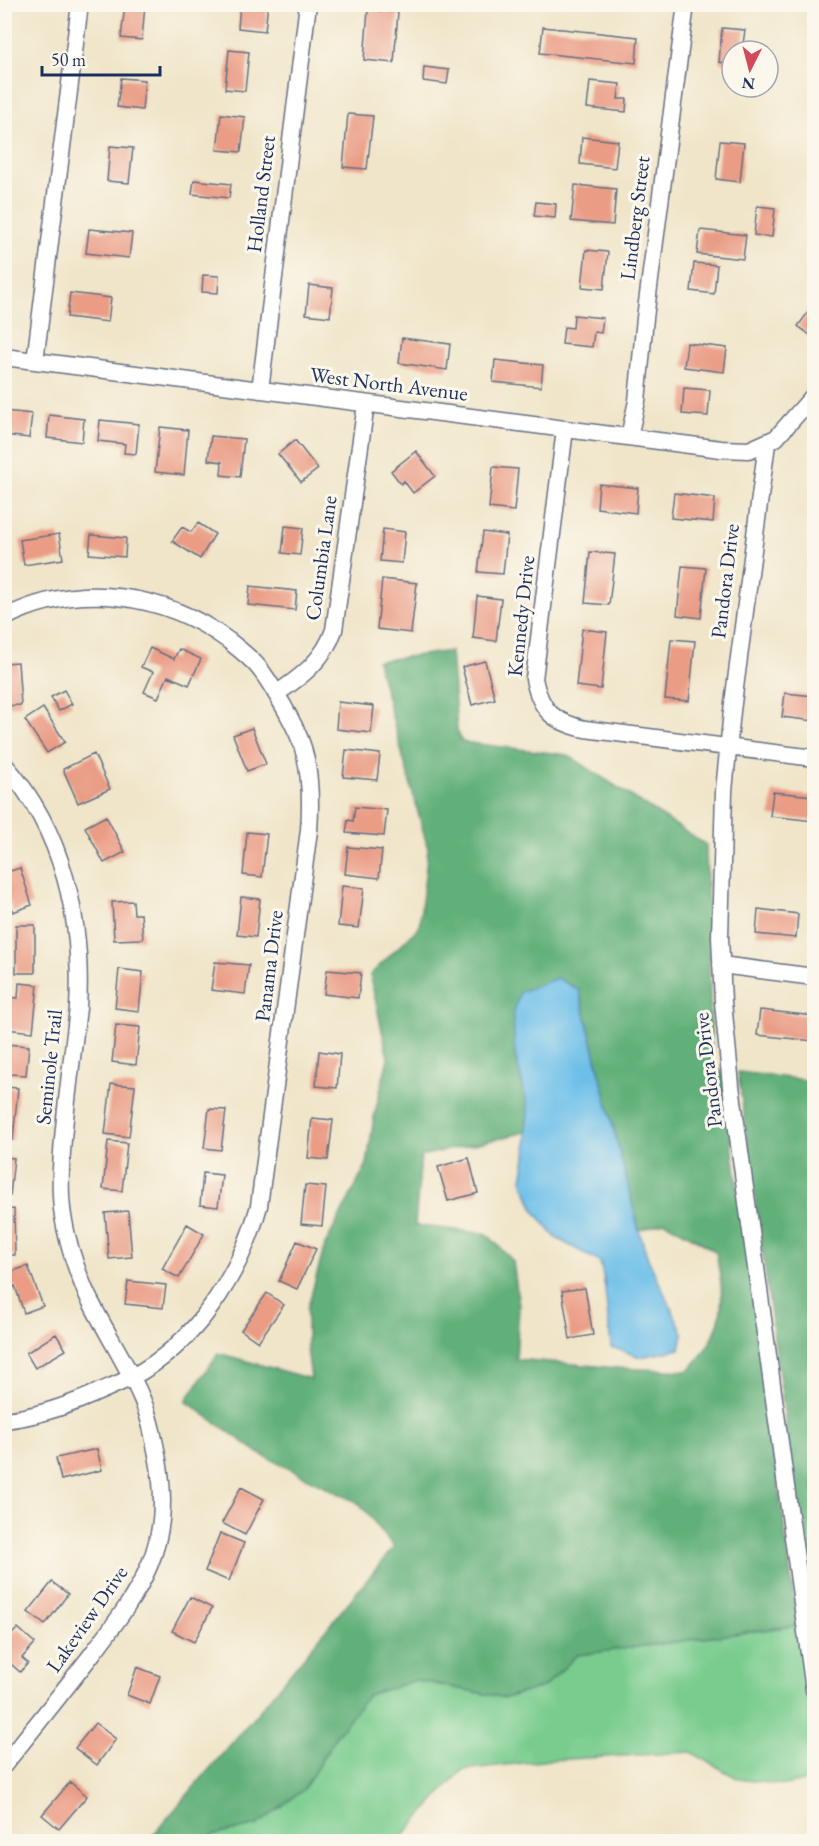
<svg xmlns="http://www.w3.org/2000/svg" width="819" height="1846" viewBox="0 0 819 1846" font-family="'EB Garamond',serif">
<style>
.green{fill:#79cc8e;stroke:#4a7e76;stroke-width:1.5}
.forest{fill:#62b079;stroke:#3e706c;stroke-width:1.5;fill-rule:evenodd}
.water{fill:#6dbfe9;stroke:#4477a4;stroke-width:1.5}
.building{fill:#ea9c85}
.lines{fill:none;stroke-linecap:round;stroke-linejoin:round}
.street-casing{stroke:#666f83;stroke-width:19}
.street{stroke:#fff;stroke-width:16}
.labels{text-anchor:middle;stroke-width:6;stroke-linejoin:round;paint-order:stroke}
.street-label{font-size:21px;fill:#1b2f5e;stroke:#fbf7ec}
</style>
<rect width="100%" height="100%" fill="#fbf7ec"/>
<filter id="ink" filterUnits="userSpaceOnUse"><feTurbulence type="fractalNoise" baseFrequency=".0167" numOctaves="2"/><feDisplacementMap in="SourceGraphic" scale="12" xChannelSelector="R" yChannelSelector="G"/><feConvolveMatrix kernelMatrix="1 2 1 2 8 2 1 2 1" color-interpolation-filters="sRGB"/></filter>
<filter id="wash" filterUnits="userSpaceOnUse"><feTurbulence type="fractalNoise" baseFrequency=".008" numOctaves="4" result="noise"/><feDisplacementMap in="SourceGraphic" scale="24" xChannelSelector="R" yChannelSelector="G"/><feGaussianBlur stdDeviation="1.35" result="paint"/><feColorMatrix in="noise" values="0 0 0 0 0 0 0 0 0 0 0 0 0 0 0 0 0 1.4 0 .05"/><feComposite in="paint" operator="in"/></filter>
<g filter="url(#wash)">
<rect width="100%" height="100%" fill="#f0e5c9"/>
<path class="green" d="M793 1626 798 1628 814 1745V1779L784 1785 739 1779 691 1752 550 1760 462 1770 398 1841 208 1842 211 1836 257 1825 304 1789 336 1736 367 1695 416 1680 505 1698 545 1686 577 1655Z"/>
<path class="forest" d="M451 651 457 730 462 742 568 755 706 845 712 1070 722 1071 798 1628 793 1626 577 1655 545 1686 505 1698 416 1680 368 1695 336 1736 304 1789 257 1825 211 1836 208 1841 147 1842 260 1710 394 1547 360 1504 260 1454 186 1401 218 1353 311 1379 307 1348V1310L325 1245 367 1164 374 1117 388 1058 370 975 419 927 428 849 377 661ZM579 990 639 1230 665 1222 696 1239 716 1252C726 1304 726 1331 688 1371L618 1368 516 1359 519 1306 513 1261 487 1234 415 1225 421 1156 527 1132 528 1106 515 1054Z
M738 1072 814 1081V1632Z"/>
<path class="water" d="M557 978 579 990 639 1231 648 1259 683 1333 680 1349 640 1357 611 1347 604 1280 600 1262 556 1238 535 1212 522 1180 526 1157 528 1106 515 1054 513 1015 520 992Z"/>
<g id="blocks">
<path class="building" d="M125 4H145L142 40 121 38Z
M240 4H268L265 31 238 28Z
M368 10 398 12 394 63 364 60Z
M543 27 638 37 636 63 540 53Z
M722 28 745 30 742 51H732V64L719 62Z
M229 50 249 52 245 91 225 89Z
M424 67 449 70 447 84 423 81Z
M121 78 145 80 142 110 117 107Z
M590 81 620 84 618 99H627L626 112 587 108Z
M221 114 245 117 241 152 217 150Z
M348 114 373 116 367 169 343 167Z
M582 137 618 141 615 168 580 164Z
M720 141 744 143 740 182 716 179Z
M110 146 133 148 129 183 107 181Z
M194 180 231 184 229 198 192 194Z
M575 185 616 189 613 225 571 221Z
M536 202 556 204 555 218 534 216Z
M757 206 775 208 772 237 754 235Z
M89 229 132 233 129 258 86 253Z
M700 230 746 235 743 259 697 254Z
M586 250 608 252 604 289 582 287Z
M694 263 717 265 714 294 691 291Z
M203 275 219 276 218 293 202 292Z
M309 285 333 288 330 317 306 314Z
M70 293 111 298 108 322 67 317Z
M814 304V338L798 326Z
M574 315 603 318 601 333 594 332 592 347 562 344 564 327 573 328Z
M402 338 450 344 447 370 399 363Z
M687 343 727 348 724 372 684 367Z
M495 360 543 365 541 387 493 382Z
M684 388 710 390 708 416 682 414Z
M4 411 32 414 29 438 4 435Z
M49 415 84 419 82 442 47 438Z
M100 420 139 424 136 454 124 453 125 444 98 441Z
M160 427 188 430 184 475 155 472Z
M211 436 244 439 240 477 221 475 222 462 208 460Z
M295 440 318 469 301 482 278 454Z
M416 451 435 476 413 493 404 481 401 484 391 471Z
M493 467 518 469 514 511 489 508Z
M599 484 638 488 636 513 597 508Z
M674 493 715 498 713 522 671 518Z
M198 523 215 534 200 559 172 541 182 527 191 532Z
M285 526 303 528 300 555 282 553Z
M383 529 405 532 402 563 380 561Z
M483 532 507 535 503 574 478 572Z
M59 534 63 559 24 565 20 540Z
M91 535 126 538 125 557 89 554Z
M590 552 615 554 609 605 585 603Z
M682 566 706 568 701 618 677 615Z
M382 579 417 583 411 633 377 629Z
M250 586 297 591 295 610 248 605Z
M477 596 501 599 496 641 473 638Z
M582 629 607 632 601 689 576 686Z
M671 639 695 641 689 701 665 699Z
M150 648 174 659 179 649 201 659 189 685 168 676 158 698 144 692 153 672 141 667Z
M485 661 495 699 472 705 462 667Z
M18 662 21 705 4 706V663Z
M64 690 72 704 59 711 51 697Z
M785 693 814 696V721L782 717Z
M338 702 374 706 371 733 336 729Z
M43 708 65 742 47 753 25 720Z
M252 728 266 764 247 771 233 735Z
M346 750 380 754 377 780 343 777Z
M94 754 110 789 78 803 63 769Z
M773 792 814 796V821L770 816Z
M355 807 387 810 384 836 346 833 348 820 353 821Z
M106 816 125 852 104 863 85 827Z
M247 832 267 834 262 877 243 875Z
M348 847 382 850 379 878 345 874Z
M20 868 32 905 13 912 4 887V873Z
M342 886 364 888 359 928 338 926Z
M241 897 260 899 256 937 237 935Z
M133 901 134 914H141L143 939 114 940 112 902Z
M758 909 798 914 796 938 756 934Z
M16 925H35V973H16Z
M215 962 249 965 245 994 211 990Z
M119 969 143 972 139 1011 115 1008Z
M327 970 361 973 358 998 324 994Z
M19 983 38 985 33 1032 5 1029 6 997 18 998Z
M760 1010 814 1016V1041L757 1035Z
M116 1025 140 1027 136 1065 112 1062Z
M5 1044 29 1046 26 1075 9 1074 10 1067 5 1066Z
M319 1051 340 1054 337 1088 316 1086Z
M111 1084 135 1086 129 1137 105 1134Z
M4 1087 18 1088 13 1140 4 1139Z
M209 1109 226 1110 221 1150 204 1148Z
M312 1118 333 1120 328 1160 308 1158Z
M108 1141 127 1143 122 1191 103 1189Z
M4 1157 14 1158 10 1196 4 1195Z
M469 1158 478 1193 448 1201 438 1167Z
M203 1173 222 1175 218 1207 200 1205Z
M305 1185 326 1187 322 1226 301 1224Z
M14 1209 15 1255H4V1210Z
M128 1211 132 1257 109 1259 105 1213Z
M187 1224 204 1234 179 1278 162 1269Z
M297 1241 316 1249 297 1289 279 1281Z
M28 1266 43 1306 24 1313 15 1286 7 1289 4 1274Z
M128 1281 166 1285 163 1308 125 1304Z
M585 1288 593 1335 570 1339 562 1291Z
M267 1293 284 1305 258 1342 241 1330Z
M56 1334 66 1350 35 1368 26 1353Z
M97 1449 102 1470 61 1480 56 1458Z
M241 1487 264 1499 245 1535 222 1523Z
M220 1533 244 1543 229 1581 205 1571Z
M52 1582 68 1594 45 1625 28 1612Z
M190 1597 212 1608 194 1642 172 1631Z
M18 1628 35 1643 22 1658 28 1663 20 1672 4 1658V1642Z
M137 1667 160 1676 150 1704 127 1695Z
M95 1723 116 1739 97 1765 75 1748Z
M70 1782 87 1796 59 1829 42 1815Z"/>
</g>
</g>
<g filter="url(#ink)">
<use href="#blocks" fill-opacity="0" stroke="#666f83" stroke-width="1.5"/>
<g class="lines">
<defs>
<path id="street" d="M4 357 721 449 749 450 776 438 814 395
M35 361 80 4
M260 390 308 4
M565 429 534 679C541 712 554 722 585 729L814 758
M629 437 637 401 645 318 686 4
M767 443 732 711 724 791 720 937 723 1002 731 1086 814 1690
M4 618C77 580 165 593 229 641 239 649 251 658 259 668 269 680 276 694 284 707 291 720 299 734 303 748 311 775 311 803 309 830L259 1206C240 1275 196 1344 130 1378 118 1384 105 1389 92 1395 64 1407 35 1417 4 1420
M276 694C301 677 324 660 334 630L366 404
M4 764C64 831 83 921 78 1008 73 1051 67 1095 63 1139 61 1164 59 1190 63 1216 67 1241 75 1266 85 1290 102 1327 126 1361 142 1399 150 1418 154 1439 158 1460 174 1548 140 1591 89 1658 61 1694 33 1729 4 1765
M721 965 814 977"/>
</defs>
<use href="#street" class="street-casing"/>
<use href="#street" class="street"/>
</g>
</g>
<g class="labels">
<g class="street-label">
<text transform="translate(261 194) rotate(-83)" y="7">Holland Street</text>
<text transform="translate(635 218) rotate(-83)" y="7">Lindberg Street</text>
<text transform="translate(389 384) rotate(7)" y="7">West North Avenue</text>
<text transform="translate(321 558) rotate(-82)" y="7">Columbia Lane</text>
<text transform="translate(725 581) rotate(-83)" y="7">Pandora Drive</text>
<text transform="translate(521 616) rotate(-84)" y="7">Kennedy Drive</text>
<text transform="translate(269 966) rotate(-83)" y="7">Panama Drive</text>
<text transform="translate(49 1067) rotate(-84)" y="7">Seminole Trail</text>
<text transform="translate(708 1070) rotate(-97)" y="7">Pandora Drive</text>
<text transform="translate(87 1619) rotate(-55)" y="7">Lakeview Drive</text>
</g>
</g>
<rect width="819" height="1846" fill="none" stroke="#fbf7ec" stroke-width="24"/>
<g transform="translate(750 69) rotate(186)"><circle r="28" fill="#fbf7ec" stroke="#a1a7b3" stroke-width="1.5"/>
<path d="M0-4.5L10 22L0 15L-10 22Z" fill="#d1495b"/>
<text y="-9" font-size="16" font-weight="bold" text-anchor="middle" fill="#1b2f5e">N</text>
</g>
<path d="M42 66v9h118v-9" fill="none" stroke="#1b2f5e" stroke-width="3"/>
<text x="51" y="66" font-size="18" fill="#1b2f5e" stroke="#fbf7ec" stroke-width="4.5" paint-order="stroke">50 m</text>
</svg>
